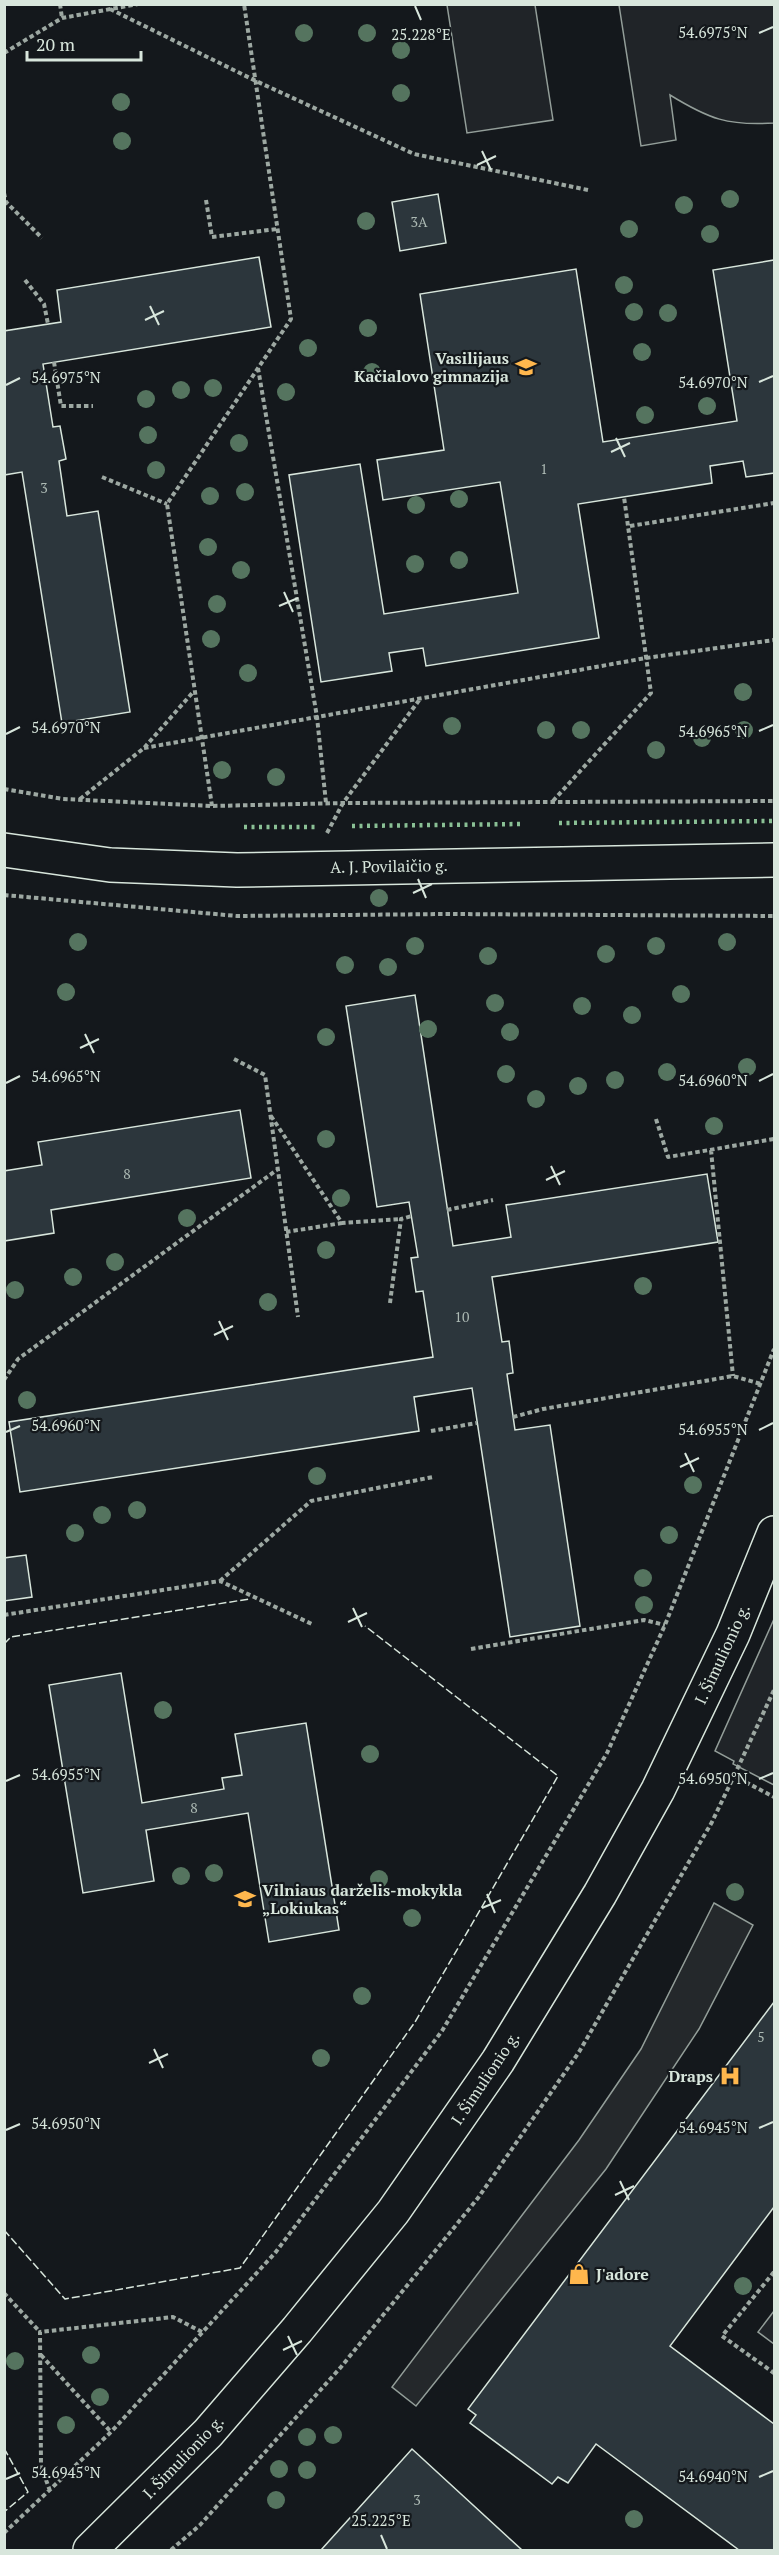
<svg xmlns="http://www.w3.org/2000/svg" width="779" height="2555" viewBox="0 0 779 2555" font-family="'PT Serif',serif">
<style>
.green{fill:#202428;stroke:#939e99;stroke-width:1.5}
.parking{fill:#24282b;stroke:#939e99;stroke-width:1.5}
.building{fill:#2c363c;stroke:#d8e6dc;stroke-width:1.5}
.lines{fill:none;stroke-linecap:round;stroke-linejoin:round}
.minor-casing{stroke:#d8e6dc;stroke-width:36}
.path{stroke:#9da8a2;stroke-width:4;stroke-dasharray:4.5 3;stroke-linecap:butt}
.minor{stroke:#14181c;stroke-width:33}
.hedge{stroke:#8ac095;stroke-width:4.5;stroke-dasharray:3 4.5;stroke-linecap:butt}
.fence{stroke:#d8e6dc;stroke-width:1.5;stroke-dasharray:8 3;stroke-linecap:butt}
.tree{fill:#55745f}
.ticks{fill:none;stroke:#d8e6dc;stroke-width:2}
.labels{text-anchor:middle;stroke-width:4.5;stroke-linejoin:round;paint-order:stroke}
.number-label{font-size:14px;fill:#adbab4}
.poi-label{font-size:16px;font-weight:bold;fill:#d8e6dc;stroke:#14181c;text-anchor:end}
.street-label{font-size:16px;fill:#d8e6dc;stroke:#14181c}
.ticks-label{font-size:15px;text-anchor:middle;fill:#d8e6dc;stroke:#14181c;stroke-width:4.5;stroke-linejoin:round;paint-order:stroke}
</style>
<rect width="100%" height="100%" fill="#14181c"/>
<path class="green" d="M447 5H535L553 120 467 133Z
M619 5H774V123C728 126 709 119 670 95L676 140 641 146Z
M774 1619V1785L733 1764 734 1761 715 1751Z
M774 2311V2344L758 2332Z"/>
<path class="parking" d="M714 1903 753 1925 699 2029 606 2169 416 2406 392 2387 579 2140 641 2049Z"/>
<path class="building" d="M438 194 446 243 400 251 392 202Z
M259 257 271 327 43 364 53 427 60 426 66 459 59 461 67 516 98 511 130 712 62 723 22 472 4 475V331L61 322 57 290Z
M774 260V473L746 477 743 461 710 466 712 483 578 504 599 638 426 666 423 648 389 653 392 671 321 682 289 475 360 464 384 614 518 593 500 482 383 500 377 460 444 450 420 294 576 269 603 442 737 421 713 270Z
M415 995 453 1246 511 1237 506 1205 707 1174 718 1242 492 1277 502 1342 509 1341 513 1373 507 1374 515 1430 550 1425 580 1626 510 1637 472 1388 414 1397 419 1431 20 1492 9 1422 433 1357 423 1291 416 1292 411 1258 418 1257 409 1202 377 1207 346 1006Z
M240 1110 251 1178 51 1210 54 1233 4 1241V1171L42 1165 38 1142Z
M26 1555 32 1597 4 1601V1558Z
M121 1673 142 1803 224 1789 222 1778 242 1775 235 1734 306 1723 339 1930 269 1942 248 1813 146 1830 154 1881 83 1893 49 1685Z
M774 2002V2207L670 2346 774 2424V2550H739L596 2444 568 2483 558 2477 552 2484 470 2423 476 2415 468 2409Z
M412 2449 522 2550H321Z"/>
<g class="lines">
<defs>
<path id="minor" d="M4 850 110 865 237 870 774 860
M90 2550 208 2433 297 2330 393 2212 498 2061 600 1894 658 1790 733 1634 774 1533"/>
</defs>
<use href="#minor" class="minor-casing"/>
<path class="path" d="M60 4 62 18
M110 9 256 81 414 154 588 190
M4 53 62 18 138 4
M4 193 6 202 42 238
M206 200 212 237 277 229
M25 280 44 304 48 324
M54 362 61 406H93
M258 368 317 717 326 803
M102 477 167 504
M630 526 774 503
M144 748 646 658 774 640
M4 789 63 799 212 806 343 803 774 801
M80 799 144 748 194 691
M553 801 651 693 624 497
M212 806 167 504 291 319 244 4
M327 833 343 803 420 699
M4 895 237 916 448 914 774 916
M234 1059 265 1075 298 1317
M271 1116 342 1223 401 1219
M656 1119 668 1157 774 1139
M711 1150 733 1376
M447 1210 493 1200
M286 1232 342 1223
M390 1303 401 1219 412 1216
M4 1380 18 1359 278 1169
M513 1417 543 1409 733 1376 761 1384
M431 1431 477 1423
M220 1581 311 1501 433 1477
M4 1615 220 1581 314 1625
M471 1649 644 1620 665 1625
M734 1776 774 1690
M774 2272 722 2336 774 2373
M4 2293 40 2332
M41 2355 111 2432
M50 2491 41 2466 40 2332 173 2317 204 2333
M4 2533 111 2432 275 2253 442 2031 607 1753 665 1625 774 1349
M171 2550 200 2525 341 2367 478 2198 579 2052 712 1822 734 1776 774 1797"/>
<use href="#minor" class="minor"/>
<path class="hedge" d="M559 823 774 821
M352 826 522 824
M244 827H317"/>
<path class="fence" d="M4 1644 11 1637 249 1599
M4 2230 65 2299 240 2268 415 2022 558 1776 365 1626
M4 2448 28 2492 4 2512"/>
</g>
<g class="tree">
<circle cx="304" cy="33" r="9"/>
<circle cx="367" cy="33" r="9"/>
<circle cx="401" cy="50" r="9"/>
<circle cx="401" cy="93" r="9"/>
<circle cx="121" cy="102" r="9"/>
<circle cx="122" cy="141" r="9"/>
<circle cx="730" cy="199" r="9"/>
<circle cx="684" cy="205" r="9"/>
<circle cx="366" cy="221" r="9"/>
<circle cx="629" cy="229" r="9"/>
<circle cx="710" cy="234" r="9"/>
<circle cx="624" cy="285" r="9"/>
<circle cx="634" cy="312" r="9"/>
<circle cx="668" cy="313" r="9"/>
<circle cx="368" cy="328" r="9"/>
<circle cx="308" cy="348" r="9"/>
<circle cx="642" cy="352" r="9"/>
<circle cx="372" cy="372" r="9"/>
<circle cx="213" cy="388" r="9"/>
<circle cx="181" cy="390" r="9"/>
<circle cx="286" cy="392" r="9"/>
<circle cx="146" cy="399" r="9"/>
<circle cx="707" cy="406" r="9"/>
<circle cx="645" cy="415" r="9"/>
<circle cx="148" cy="435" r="9"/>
<circle cx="239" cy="443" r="9"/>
<circle cx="156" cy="470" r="9"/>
<circle cx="245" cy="492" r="9"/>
<circle cx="210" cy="496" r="9"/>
<circle cx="459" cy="499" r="9"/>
<circle cx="416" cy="505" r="9"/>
<circle cx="208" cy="547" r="9"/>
<circle cx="459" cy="560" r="9"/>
<circle cx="415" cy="564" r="9"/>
<circle cx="241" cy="570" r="9"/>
<circle cx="217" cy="604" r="9"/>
<circle cx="211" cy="639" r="9"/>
<circle cx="248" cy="673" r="9"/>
<circle cx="743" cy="692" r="9"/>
<circle cx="452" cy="726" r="9"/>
<circle cx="546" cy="730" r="9"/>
<circle cx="581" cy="730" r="9"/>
<circle cx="744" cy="730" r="9"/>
<circle cx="702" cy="738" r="9"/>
<circle cx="656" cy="750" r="9"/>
<circle cx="222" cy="770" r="9"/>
<circle cx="276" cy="777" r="9"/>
<circle cx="379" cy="898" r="9"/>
<circle cx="78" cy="942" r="9"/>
<circle cx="727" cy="942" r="9"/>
<circle cx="415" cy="946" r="9"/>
<circle cx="656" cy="946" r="9"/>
<circle cx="606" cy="954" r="9"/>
<circle cx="488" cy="956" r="9"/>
<circle cx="345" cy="965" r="9"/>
<circle cx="388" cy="967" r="9"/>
<circle cx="66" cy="992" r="9"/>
<circle cx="681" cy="994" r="9"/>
<circle cx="495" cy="1003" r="9"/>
<circle cx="582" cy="1006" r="9"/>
<circle cx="632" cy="1015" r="9"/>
<circle cx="428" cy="1029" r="9"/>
<circle cx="510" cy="1032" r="9"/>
<circle cx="326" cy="1037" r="9"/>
<circle cx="747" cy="1067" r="9"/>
<circle cx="667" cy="1072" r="9"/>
<circle cx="506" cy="1074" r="9"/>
<circle cx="615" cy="1080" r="9"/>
<circle cx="578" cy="1086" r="9"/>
<circle cx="536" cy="1099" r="9"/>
<circle cx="714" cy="1126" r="9"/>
<circle cx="326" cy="1139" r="9"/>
<circle cx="341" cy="1198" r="9"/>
<circle cx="187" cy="1218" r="9"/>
<circle cx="326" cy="1250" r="9"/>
<circle cx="115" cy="1262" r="9"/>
<circle cx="73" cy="1277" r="9"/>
<circle cx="643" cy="1286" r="9"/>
<circle cx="15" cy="1290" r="9"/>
<circle cx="268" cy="1302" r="9"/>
<circle cx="27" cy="1400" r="9"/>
<circle cx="317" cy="1476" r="9"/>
<circle cx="693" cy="1485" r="9"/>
<circle cx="137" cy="1510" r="9"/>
<circle cx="102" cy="1515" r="9"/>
<circle cx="75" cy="1533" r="9"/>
<circle cx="669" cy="1535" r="9"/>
<circle cx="643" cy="1578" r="9"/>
<circle cx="644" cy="1605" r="9"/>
<circle cx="163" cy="1710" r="9"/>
<circle cx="370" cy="1754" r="9"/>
<circle cx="214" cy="1873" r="9"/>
<circle cx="181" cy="1876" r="9"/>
<circle cx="379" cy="1879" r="9"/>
<circle cx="735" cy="1892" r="9"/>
<circle cx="412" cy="1918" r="9"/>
<circle cx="362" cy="1996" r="9"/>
<circle cx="321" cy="2058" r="9"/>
<circle cx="743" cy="2286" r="9"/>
<circle cx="91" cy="2355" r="9"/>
<circle cx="15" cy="2361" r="9"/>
<circle cx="100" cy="2397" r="9"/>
<circle cx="66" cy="2425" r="9"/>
<circle cx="333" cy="2435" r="9"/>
<circle cx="307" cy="2437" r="9"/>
<circle cx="279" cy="2469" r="9"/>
<circle cx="307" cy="2470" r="9"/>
<circle cx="276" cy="2500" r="9"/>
<circle cx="634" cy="2519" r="9"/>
</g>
<path class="ticks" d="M415 6 421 20M759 33 773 27M482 151 491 170M477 165 496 156M150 306 159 325M145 320 164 311M759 382 773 376M6 385 20 378M616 438 625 457M611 452 630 443M284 592 293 612M279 606 298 598M759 731 773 725M6 734 20 727M418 879 426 898M413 893 432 884M85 1034 94 1053M80 1048 99 1039M759 1081 773 1074M6 1083 20 1076M551 1166 560 1185M546 1180 565 1171M219 1321 228 1340M214 1335 233 1326M759 1430 773 1423M6 1432 20 1426M685 1453 694 1472M680 1467 699 1458M353 1608 362 1627M348 1622 367 1613M759 1779 773 1773M6 1781 20 1775M487 1894 495 1913M482 1908 501 1900M154 2049 163 2068M149 2063 168 2054M759 2128 773 2122M6 2130 20 2124M620 2181 629 2200M615 2195 634 2186M288 2336 297 2355M283 2350 302 2341M759 2477 773 2471M6 2479 20 2473M381 2535 387 2549"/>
<defs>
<symbol id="school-bare" viewBox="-9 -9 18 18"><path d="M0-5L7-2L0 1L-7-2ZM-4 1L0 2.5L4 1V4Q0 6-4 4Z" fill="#ffb74d" stroke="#14181c" stroke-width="2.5" paint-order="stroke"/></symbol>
<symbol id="hospital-bare" viewBox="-9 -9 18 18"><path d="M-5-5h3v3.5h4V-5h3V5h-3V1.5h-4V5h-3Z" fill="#ffb74d" stroke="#14181c" stroke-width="2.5" paint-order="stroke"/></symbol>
<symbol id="shop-bare" viewBox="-9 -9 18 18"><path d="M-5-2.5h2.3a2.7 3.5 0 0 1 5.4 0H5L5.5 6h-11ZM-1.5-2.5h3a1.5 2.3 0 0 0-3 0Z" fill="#ffb74d" stroke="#14181c" stroke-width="2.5" paint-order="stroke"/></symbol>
</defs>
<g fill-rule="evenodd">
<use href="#school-bare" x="511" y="352" width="30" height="30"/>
<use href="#school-bare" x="230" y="1884" width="30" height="30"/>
<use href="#hospital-bare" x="715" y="2061" width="30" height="30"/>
<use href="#shop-bare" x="564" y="2259" width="30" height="30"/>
</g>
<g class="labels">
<g class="number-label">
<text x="419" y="227">3A</text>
<text x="544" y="474">1</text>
<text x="44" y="493">3</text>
<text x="127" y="1179">8</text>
<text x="462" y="1322">10</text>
<text x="194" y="1813">8</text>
<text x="761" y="2042">5</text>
<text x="417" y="2505">3</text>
</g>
<g class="poi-label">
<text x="509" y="364">Vasilijaus<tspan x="509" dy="18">Kačialovo gimnazija</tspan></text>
<text x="262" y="1896" text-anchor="start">Vilniaus darželis-mokykla<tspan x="262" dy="18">„Lokiukas“</tspan></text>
<text x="713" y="2082">Draps</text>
<text x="596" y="2280" text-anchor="start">J'adore</text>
</g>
<g class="street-label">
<text transform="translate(389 866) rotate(-1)" y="6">A. J. Povilaičio g.</text>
<text transform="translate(722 1654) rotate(-65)" y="6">I. Šimulionio g.</text>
<text transform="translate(485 2078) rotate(-56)" y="6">I. Šimulionio g.</text>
<text transform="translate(183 2457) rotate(-46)" y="6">I. Šimulionio g.</text>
</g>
</g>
<g class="ticks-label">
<text x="713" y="38">54.6975°N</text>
<text x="421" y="40">25.228°E</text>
<text x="66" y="383">54.6975°N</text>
<text x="713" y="388">54.6970°N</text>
<text x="66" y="733">54.6970°N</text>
<text x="713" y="737">54.6965°N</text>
<text x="66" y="1082">54.6965°N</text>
<text x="713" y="1086">54.6960°N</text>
<text x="66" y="1431">54.6960°N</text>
<text x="713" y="1435">54.6955°N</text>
<text x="66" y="1780">54.6955°N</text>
<text x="713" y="1784">54.6950°N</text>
<text x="66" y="2129">54.6950°N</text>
<text x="713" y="2133">54.6945°N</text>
<text x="66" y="2478">54.6945°N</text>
<text x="713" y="2482">54.6940°N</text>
<text x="381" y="2526">25.225°E</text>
</g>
<rect width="779" height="2555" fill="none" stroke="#d8e6dc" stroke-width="12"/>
<path d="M27 51v9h114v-9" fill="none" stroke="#d8e6dc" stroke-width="3"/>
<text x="36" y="51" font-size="18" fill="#d8e6dc" stroke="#14181c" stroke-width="4.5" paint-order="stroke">20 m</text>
</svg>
